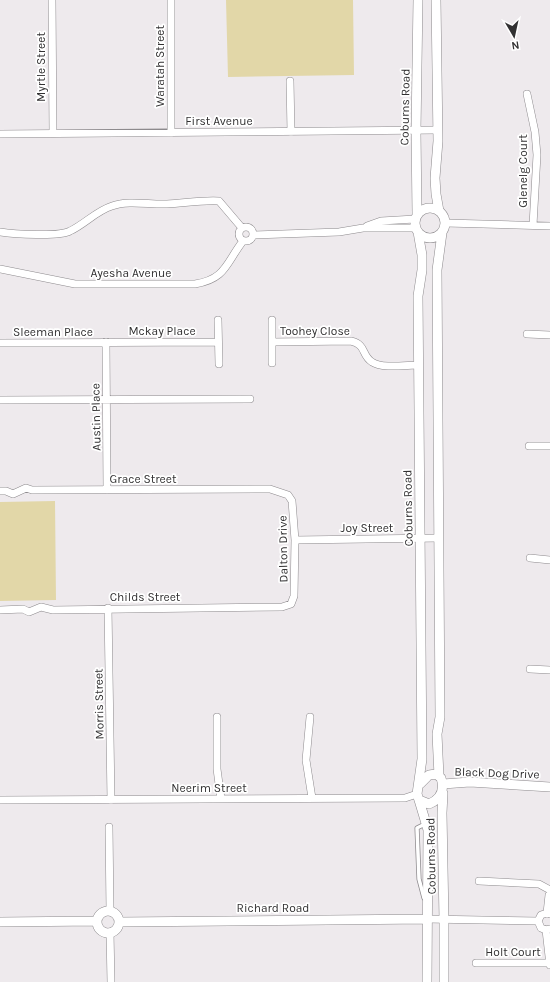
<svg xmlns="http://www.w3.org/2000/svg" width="550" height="982" viewBox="0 0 550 982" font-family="Karla,sans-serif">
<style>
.green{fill:#e2d7a8}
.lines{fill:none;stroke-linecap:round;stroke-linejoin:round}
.service-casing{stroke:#8d8a8d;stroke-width:5}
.minor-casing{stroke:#8d8a8d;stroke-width:8}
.tertiary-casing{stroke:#8d8a8d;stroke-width:10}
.service{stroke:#fff;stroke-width:3.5}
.minor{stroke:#fff;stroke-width:7}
.tertiary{stroke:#fff;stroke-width:9}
.labels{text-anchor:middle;stroke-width:3.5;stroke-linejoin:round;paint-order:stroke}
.street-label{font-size:12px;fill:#323132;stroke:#fff}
</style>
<rect width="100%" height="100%" fill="#eeeaed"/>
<path class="green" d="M226 0H353L354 75 228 77Z
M55 501 56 600 0 601V502Z"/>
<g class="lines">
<defs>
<path id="service" d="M424 898 419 879 417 828 425 824"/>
<path id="minor" d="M52 0 53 134
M290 81 291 132
M527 94 535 132 537 155 533 225
M171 133V0
M0 134 437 130
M446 223 550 226
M367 226 381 221 415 219
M239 234a7 7 0 1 1 14 0a7 7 0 1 1-14 0Z
M0 232C13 234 60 237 70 231 85 224 96 211 112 206 129 200 150 205 167 204 185 203 202 200 219 201L242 228
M253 235 339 232 363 228H415
M0 269 75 284H195C226 279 226 263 243 241
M218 320 219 364
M272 320V363
M527 334 550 335
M106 342 107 490
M272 342 351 341C367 345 361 355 372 362 382 369 406 365 419 365
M0 343 218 342
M0 400 250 399
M529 446H550
M0 491H6L13 494 26 488 32 490 270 489 288 495 292 501 295 540 294 596 291 604 282 607 53 610 41 607 29 612 23 609 0 610
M295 540 439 538
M530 558 550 560
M108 608 111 800
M530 669 550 670
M217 717V769L221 799
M310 717 306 760 312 798
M0 800 405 798 417 794
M109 827 110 911
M479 881 539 884 550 890
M547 913 549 895 550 894
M427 919 538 921
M550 929 546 930 541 928 538 921 541 915 547 913 550 914
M546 930 550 965
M110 932 111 982
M476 963H550"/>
<path id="tertiary" d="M436 0 438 141 435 178 436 194 439 211
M415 223a15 15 0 1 1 30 0a15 15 0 1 1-30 0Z
M417 214 416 131 418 0
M418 232 422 255V270L418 296 422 759 417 794 419 800 429 804C441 799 445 790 441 778L436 774 429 775 420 784
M439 776 437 734 440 717 437 270 442 233
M443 784 470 782 550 787
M443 793 442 813 444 920V982
M419 800 428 830 427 982
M97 922a11 11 0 1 1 22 0a11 11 0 1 1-22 0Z
M0 922 97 921
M119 922 427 919"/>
</defs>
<use href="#service" class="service-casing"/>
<use href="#minor" class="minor-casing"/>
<use href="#tertiary" class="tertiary-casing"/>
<use href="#service" class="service"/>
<use href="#minor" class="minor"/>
<use href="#tertiary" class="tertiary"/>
</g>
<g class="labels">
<g class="street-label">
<text transform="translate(160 66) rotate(-90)" y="4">Waratah Street</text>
<text transform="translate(41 67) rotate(-90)" y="4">Myrtle Street</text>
<text transform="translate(405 107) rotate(-89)" y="4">Coburns Road</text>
<text x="219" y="125">First Avenue</text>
<text transform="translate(523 171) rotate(-90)" y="4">Glenelg Court</text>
<text x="131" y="277">Ayesha Avenue</text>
<text x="162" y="335">Mckay Place</text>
<text x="315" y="335">Toohey Close</text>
<text x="53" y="336">Sleeman Place</text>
<text transform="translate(96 417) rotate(-91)" y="4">Austin Place</text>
<text x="143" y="483">Grace Street</text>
<text transform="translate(408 508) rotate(-91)" y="4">Coburns Road</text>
<text x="367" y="532">Joy Street</text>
<text transform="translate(283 549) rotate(-91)" y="4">Dalton Drive</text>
<text x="145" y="601">Childs Street</text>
<text transform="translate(99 704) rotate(-91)" y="4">Morris Street</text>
<text transform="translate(497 773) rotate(2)" y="4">Black Dog Drive</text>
<text x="209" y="792">Neerim Street</text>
<text transform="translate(431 856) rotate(-91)" y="4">Coburns Road</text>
<text x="273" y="912">Richard Road</text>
<text x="513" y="956">Holt Court</text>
</g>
</g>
<g transform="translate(514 36) rotate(171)" stroke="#ffffff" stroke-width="3" paint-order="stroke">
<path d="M0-3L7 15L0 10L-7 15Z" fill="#323132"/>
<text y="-6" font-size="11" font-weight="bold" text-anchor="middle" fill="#323132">N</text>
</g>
</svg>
